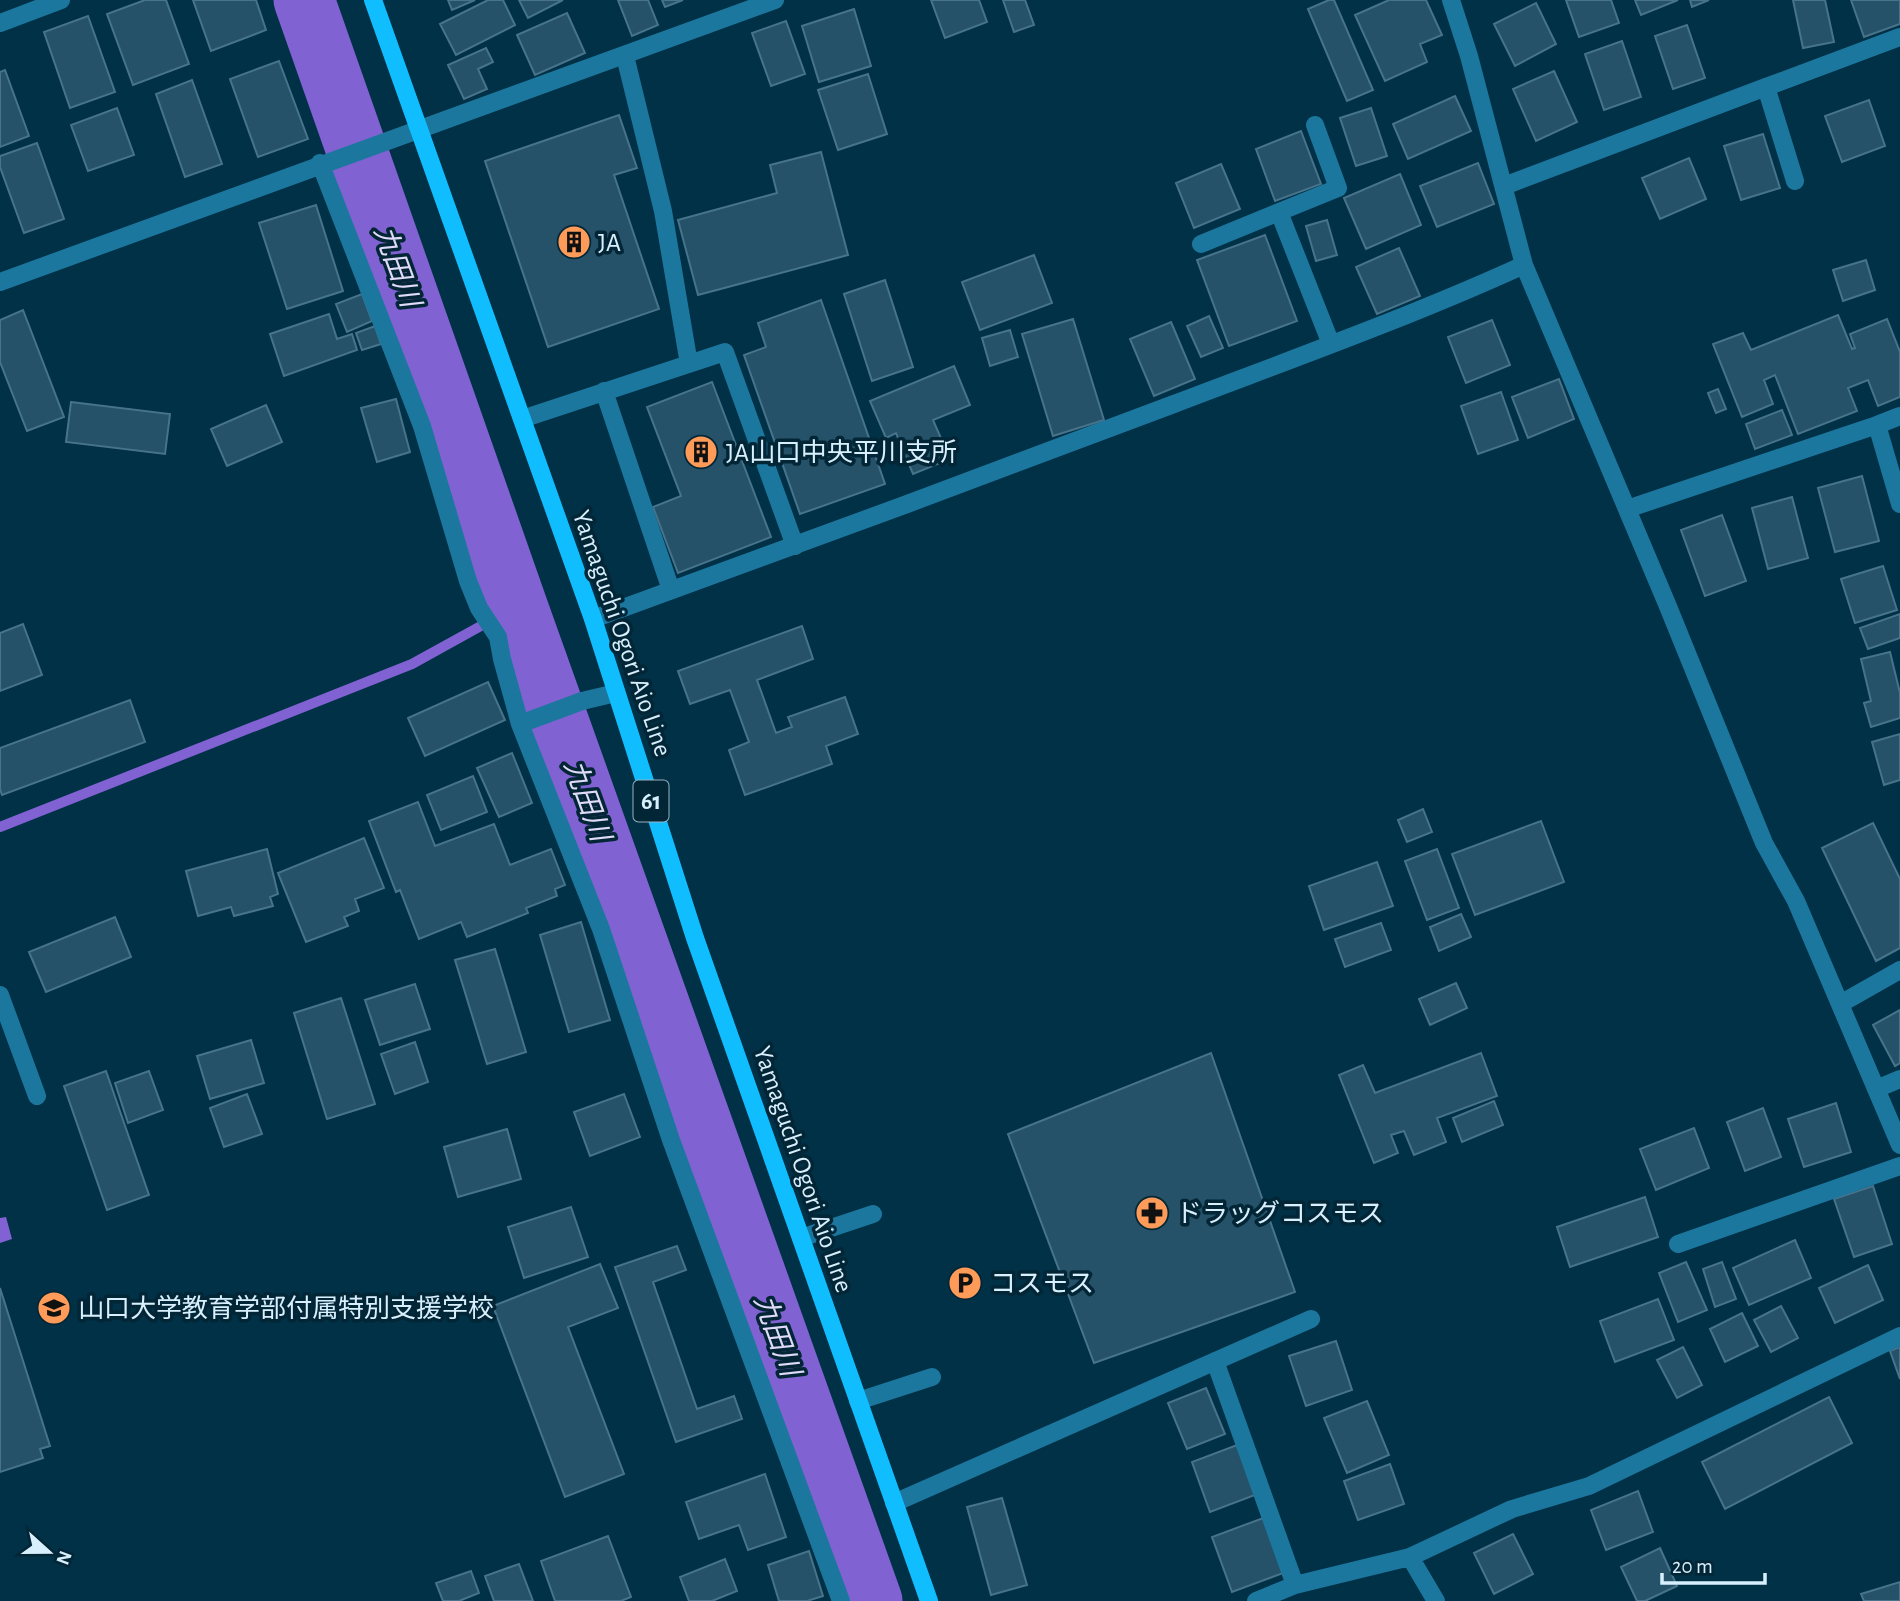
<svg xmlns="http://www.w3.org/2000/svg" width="1900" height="1601" viewBox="0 0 1900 1601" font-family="'Alegreya Sans','Noto Sans JP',sans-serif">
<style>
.water{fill:#8162d2}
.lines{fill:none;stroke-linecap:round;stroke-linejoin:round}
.stream{stroke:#8162d2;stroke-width:10}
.river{stroke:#8162d2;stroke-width:61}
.building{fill:#255268;stroke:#47738b;stroke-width:2}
.lane{stroke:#1c779f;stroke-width:18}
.street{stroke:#1c779f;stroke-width:18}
.primary{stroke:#10bdff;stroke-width:18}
.labels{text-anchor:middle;stroke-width:7;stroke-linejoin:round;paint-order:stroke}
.shield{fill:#032636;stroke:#98b3c1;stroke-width:2}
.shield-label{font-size:24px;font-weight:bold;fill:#d8effd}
.poi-label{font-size:26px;fill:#d8effd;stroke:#032636;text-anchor:start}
.street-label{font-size:26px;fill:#d8effd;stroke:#032636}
.water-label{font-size:28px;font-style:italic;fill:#e0dbf8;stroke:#032636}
</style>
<rect width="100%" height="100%" fill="#003146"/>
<path class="water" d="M6 1217 12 1239 0 1243V1218Z"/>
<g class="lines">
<path class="stream" d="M0 827 412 664 517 606"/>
<path class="river" d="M304 0 517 606 872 1601"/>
</g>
<path class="building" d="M145 0H166L189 64 133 85 107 14Z
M193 0H256L266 30 211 51Z
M448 0H475L452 10Z
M488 0H503L515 25 456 55 440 24Z
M519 0H563L528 18Z
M618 0H648L658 25 632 36Z
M662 0H683L665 7Z
M931 0H979L987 22 945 38Z
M1003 0H1025L1034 25 1014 32Z
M1329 0H1334L1373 90 1347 101 1308 9Z
M1389 0H1426L1442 35 1420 44 1427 62 1385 81 1355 15Z
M1566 0H1611L1619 23 1579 37Z
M1635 0H1678L1641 15Z
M1690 0H1709L1692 7Z
M1793 0H1825L1834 42 1803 48Z
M1851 0H1900V24L1864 37Z
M1536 3 1556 44 1515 66 1494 24Z
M854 9 871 66 819 82 802 26Z
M567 13 585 53 535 75 517 35Z
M88 16 115 92 70 108 44 32Z
M786 21 805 74 771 86 752 33Z
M1687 25 1705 78 1673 89 1655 36Z
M1622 41 1641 97 1604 110 1585 54Z
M486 48 493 62 478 69 487 89 464 99 448 65Z
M279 61 308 139 258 157 230 79Z
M5 70 29 136 0 147V72Z
M1554 71 1577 122 1536 141 1513 89Z
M868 74 887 134 838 150 818 90Z
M192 80 222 164 185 177 156 94Z
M1455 96 1471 131 1408 159 1393 124Z
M1869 100 1885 146 1842 162 1825 116Z
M117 108 134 155 88 171 71 125Z
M1371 108 1387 156 1356 166 1340 118Z
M619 115 637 168 614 175 659 309 548 347 485 161Z
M1301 131 1321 184 1275 201 1256 149Z
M1763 134 1780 188 1741 200 1724 146Z
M37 143 64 219 24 233 0 167V156Z
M821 152 848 255 698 295 678 220 777 193 770 165Z
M1689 158 1706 199 1660 219 1642 178Z
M1478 163 1494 204 1437 227 1420 186Z
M1221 164 1240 209 1194 228 1176 183Z
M1400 174 1421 225 1366 249 1344 198Z
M316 205 343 291 287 309 259 223Z
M1327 220 1337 255 1316 261 1306 226Z
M1265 235 1297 321 1229 346 1197 260Z
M1399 248 1420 296 1377 314 1356 267Z
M1034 255 1052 303 980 330 962 282Z
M1866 260 1875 290 1843 301 1833 270Z
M885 280 913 367 872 381 844 294Z
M362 294 372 321 347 332 336 304Z
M821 300 885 484 800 514 744 355 766 347 758 323Z
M23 310 64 417 27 431 0 362V320Z
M329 314 337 339 352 334 357 350 284 376 270 334Z
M1838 315 1852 349 1855 348 1850 334 1887 319 1900 352V397L1878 406 1868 380 1848 388 1857 411 1798 434 1775 375 1764 380 1773 404 1742 417 1713 344 1743 333 1751 350Z
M1838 315 1852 349 1855 348 1850 334 1887 319 1900 352V397L1878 406 1868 380 1848 388 1857 411 1798 434 1775 375 1764 380 1773 404 1742 417 1713 344 1743 333 1751 350Z
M1209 316 1223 348 1201 357 1187 326Z
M1073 319 1104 420 1053 436 1022 334Z
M1492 320 1510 365 1466 383 1448 337Z
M1171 322 1195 379 1154 396 1130 339Z
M375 326 381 344 362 350 356 333Z
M1010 330 1018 357 990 366 982 338Z
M954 366 970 405 933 420 950 459 913 474 896 433 886 438 870 401Z
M1559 379 1574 419 1528 438 1512 397Z
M712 382 771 537 678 573 653 507 681 496 647 407Z
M1718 389 1726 409 1716 413 1708 393Z
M1501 392 1518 440 1478 454 1461 406Z
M396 399 410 452 377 462 361 408Z
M71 402 170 414 165 454 66 442Z
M266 405 282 442 227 466 211 429Z
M1782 410 1792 435 1755 449 1746 424Z
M1862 476 1879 541 1835 552 1818 488Z
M1792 497 1808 558 1768 569 1752 508Z
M1722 515 1746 581 1705 596 1681 530Z
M1883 566 1897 610 1855 623 1841 579Z
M1900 614V638L1868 649 1860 628Z
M23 624 42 675 0 691V633Z
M802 626 813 659 757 680 776 733 792 727 788 717 845 697 858 734 826 746 832 764 745 795 729 750 749 742 730 690 690 704 678 671Z
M1890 652 1900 693V718L1871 727 1864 703 1871 701 1861 659Z
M488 682 505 720 425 756 408 718Z
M130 700 145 742 2 795 0 789V748Z
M1900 734V780L1884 785 1872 742Z
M512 753 532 803 499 817 477 768Z
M473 776 487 812 441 830 427 795Z
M418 802 435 846 494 824 510 865 551 849 565 885 555 889 557 896 526 908 528 913 467 937 461 922 419 939 400 890 396 892 369 821Z
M1423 809 1432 832 1407 842 1398 820Z
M1541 821 1564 882 1475 915 1452 854Z
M1873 823 1900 879V948L1876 961 1822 848Z
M364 838 384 888 355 899 359 911 344 917 348 926 306 942 278 873Z
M267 849 278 894 270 897 273 906 234 916 231 907 198 916 186 871Z
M1437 849 1459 908 1427 920 1405 861Z
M1377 862 1393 906 1324 930 1309 886Z
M1461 914 1471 937 1439 951 1430 927Z
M115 917 131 957 46 992 29 952Z
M581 922 610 1020 569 1032 540 935Z
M1381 923 1391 950 1345 967 1335 939Z
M495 949 526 1052 487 1064 455 960Z
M1456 983 1467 1008 1430 1025 1419 999Z
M415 984 430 1029 380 1045 365 1000Z
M341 998 375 1104 327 1119 294 1013Z
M1900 1010V1063L1895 1066 1873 1025Z
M251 1040 264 1083 210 1099 197 1056Z
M415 1042 428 1082 395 1094 381 1054Z
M1211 1053 1295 1292 1094 1363 1008 1134Z
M1481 1053 1497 1096 1437 1118 1446 1142 1414 1155 1404 1131 1391 1135 1398 1153 1374 1163 1339 1075 1363 1065 1375 1093Z
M106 1071 149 1195 107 1210 64 1086Z
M149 1071 163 1110 128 1123 115 1083Z
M247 1094 262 1134 224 1147 210 1108Z
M624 1094 640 1137 590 1156 574 1112Z
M1494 1101 1503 1125 1462 1142 1453 1118Z
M1836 1103 1851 1152 1804 1167 1788 1119Z
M1763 1108 1781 1157 1745 1171 1727 1122Z
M1694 1128 1709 1168 1656 1190 1640 1149Z
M507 1129 521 1179 458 1197 444 1147Z
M1873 1186 1892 1244 1854 1257 1834 1199Z
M1645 1197 1658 1237 1570 1267 1557 1227Z
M571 1207 588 1257 524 1278 508 1227Z
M1795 1240 1811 1278 1749 1305 1733 1268Z
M677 1246 686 1270 653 1282 697 1409 734 1396 742 1419 676 1442 615 1267Z
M1686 1262 1707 1310 1678 1322 1659 1273Z
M1722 1262 1736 1299 1715 1307 1703 1269Z
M600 1264 618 1308 568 1327 624 1474 565 1497 493 1306Z
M1868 1265 1883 1300 1835 1323 1819 1288Z
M0 1288 50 1446 40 1449 43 1458 0 1472Z
M1658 1299 1674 1340 1615 1362 1600 1321Z
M1781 1306 1798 1338 1771 1352 1754 1320Z
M1742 1313 1758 1346 1725 1362 1710 1329Z
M1336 1341 1352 1390 1306 1406 1289 1356Z
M1683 1347 1702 1385 1677 1398 1657 1360Z
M1900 1347V1379L1890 1351Z
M1206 1388 1225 1434 1187 1449 1168 1403Z
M1829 1397 1852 1443 1725 1509 1702 1462Z
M1367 1401 1389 1455 1347 1473 1324 1418Z
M1237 1445 1255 1495 1210 1512 1192 1462Z
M1390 1464 1404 1504 1358 1520 1344 1481Z
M765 1474 786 1537 748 1550 739 1525 699 1539 686 1502Z
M1638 1491 1653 1532 1606 1550 1591 1510Z
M1002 1498 1027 1585 991 1595 967 1507Z
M1266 1517 1286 1572 1232 1592 1212 1537Z
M1513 1534 1533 1574 1494 1594 1474 1553Z
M608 1536 631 1597 621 1601H555L541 1561Z
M1660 1548 1677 1586 1645 1601H1637L1621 1567Z
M809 1551 823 1596 807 1601H779L768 1565Z
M725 1559 737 1591 712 1601H689L680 1577Z
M519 1564 533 1601H494L485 1576Z
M471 1571 479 1593 459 1601H443L436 1583Z
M1900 1582V1601H1864L1861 1594Z"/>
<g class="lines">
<path class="lane" d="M625 56 663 211 689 364
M604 391 671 590
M522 419 725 352 795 546
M0 995 37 1096
M801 1238 873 1214
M858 1401 932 1377"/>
<path class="street" d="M1451 0 1469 56 1524 265 1667 604 1764 843 1796 901 1900 1145
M0 23 61 0
M1315 125 1338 188 1279 212 1331 344
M320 163 422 426 468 581 479 608 498 637 502 659 520 724 601 929 671 1140 841 1601
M1795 181 1766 87 1900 37
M1504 186 1766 87
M1201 244 1279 212
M0 282 775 0
M1877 425 1900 416
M1627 509 1877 425 1900 504
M593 619C787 549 981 477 1174 404 1292 359 1410 317 1524 265
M520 724 582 701 616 693
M1840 1004 1900 970
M1876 1089 1900 1079
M1678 1244 1900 1166
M1215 1361 1295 1585
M894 1503 1311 1319
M1410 1557 1436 1601
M1256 1601 1295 1585 1410 1557 1512 1509 1589 1486 1900 1336"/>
<path class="primary" d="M373 0 593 619 695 938 929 1601"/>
</g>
<defs>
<symbol id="building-disc" viewBox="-11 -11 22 22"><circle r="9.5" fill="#fe9b58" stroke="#032636"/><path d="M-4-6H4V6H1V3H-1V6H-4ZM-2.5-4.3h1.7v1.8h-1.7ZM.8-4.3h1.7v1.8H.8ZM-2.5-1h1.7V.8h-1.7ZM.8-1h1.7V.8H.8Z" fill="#111"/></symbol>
<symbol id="pharmacy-disc" viewBox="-11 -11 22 22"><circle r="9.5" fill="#fe9b58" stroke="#032636"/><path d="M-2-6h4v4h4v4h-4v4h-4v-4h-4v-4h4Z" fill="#111"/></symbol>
<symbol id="parking-disc" viewBox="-11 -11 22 22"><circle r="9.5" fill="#fe9b58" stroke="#032636"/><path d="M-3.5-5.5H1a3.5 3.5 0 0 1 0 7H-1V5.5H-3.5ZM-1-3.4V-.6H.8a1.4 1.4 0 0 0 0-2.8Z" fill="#111"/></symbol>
<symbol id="school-disc" viewBox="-11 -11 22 22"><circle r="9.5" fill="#fe9b58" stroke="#032636"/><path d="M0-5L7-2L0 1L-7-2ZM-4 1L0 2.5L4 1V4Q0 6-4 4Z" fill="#111"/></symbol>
</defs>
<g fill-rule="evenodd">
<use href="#building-disc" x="555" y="223" width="38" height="38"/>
<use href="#building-disc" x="682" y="433" width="38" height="38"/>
<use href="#pharmacy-disc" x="1133" y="1194" width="38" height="38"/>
<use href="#parking-disc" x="946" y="1264" width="38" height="38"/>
<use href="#school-disc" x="35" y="1289" width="38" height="38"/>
</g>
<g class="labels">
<rect class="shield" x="633.5" y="780.5" width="35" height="41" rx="5"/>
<g class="shield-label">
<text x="651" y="809">61</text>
</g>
<g class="poi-label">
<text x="598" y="251">JA</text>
<text x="726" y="461">JA山口中央平川支所</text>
<text x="1176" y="1222">ドラッグコスモス</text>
<text x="990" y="1292">コスモス</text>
<text x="78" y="1317">山口大学教育学部付属特別支援学校</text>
</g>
<g class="street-label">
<text transform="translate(623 633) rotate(71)" y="9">Yamaguchi Ogori Aio Line</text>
<text transform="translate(804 1169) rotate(71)" y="9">Yamaguchi Ogori Aio Line</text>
</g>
<g class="water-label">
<text transform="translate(398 266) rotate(70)" y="10">九田川</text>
<text transform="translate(588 800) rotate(70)" y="10">九田川</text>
<text transform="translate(778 1335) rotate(70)" y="10">九田川</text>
</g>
</g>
<g transform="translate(49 1552) rotate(111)" stroke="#032636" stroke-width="5" paint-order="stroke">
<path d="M0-5L12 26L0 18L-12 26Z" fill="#d8effd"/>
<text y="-10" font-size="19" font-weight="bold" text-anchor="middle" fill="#d8effd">N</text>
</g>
<path d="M1662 1573v10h103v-10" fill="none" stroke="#d8effd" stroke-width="3.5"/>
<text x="1672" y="1573" font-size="21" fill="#d8effd" stroke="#032636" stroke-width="5" paint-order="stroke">20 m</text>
</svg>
